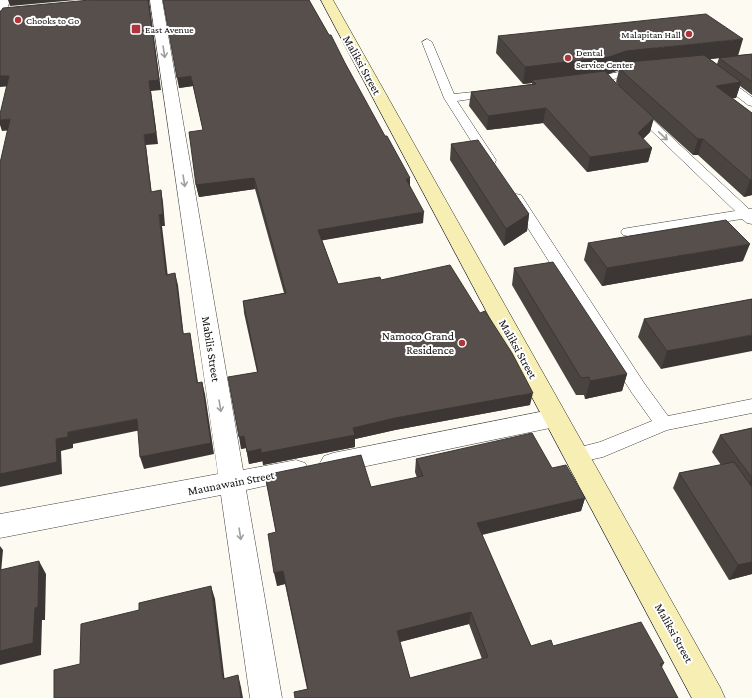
<svg xmlns="http://www.w3.org/2000/svg" width="752" height="698" font-family="'Crimson Pro',serif">
  <style>
    .lines { fill: none; stroke-linecap: round; stroke-linejoin: round }
    .lane-casing { stroke: #414141; stroke-width: 1 }
    .street-casing { stroke: #414141; stroke-width: 1 }
    .secondary-casing { stroke: #303030; stroke-width: 1 }
    .lane { fill: #fff; fill-rule: evenodd }
    .street { fill: #fff; fill-rule: evenodd }
    .secondary { fill: #f6eeb3; fill-rule: evenodd }
    .wall { fill: #4a4441; fill-rule: evenodd }
    .shaded-wall { fill: #3c3735 }
    .building { fill: #564f4c; stroke: #3c3735; fill-rule: evenodd }
    .oneway { stroke: #9f9f9f }
    .poi-dot { fill: #af353d; stroke: #fff; stroke-width: 1.5 }
    .labels { text-anchor: middle; dominant-baseline: central; stroke-width: 4; stroke-linejoin: round; paint-order: stroke }
    .far-poi-label { font-size: 10px; fill: #0e0e0e; stroke: #fff; text-anchor: start }
    .street-label { font-size: 12px; fill: #0e0e0e; stroke: #fff }
    .poi-label { font-size: 12px; fill: #0e0e0e; stroke: #fff; text-anchor: end }
  </style>
  <rect width="100%" height="100%" fill="#fdfbf1"/>
  <g class="lines">
    <defs>
      <path id="lane" d="M427 39 432 42 454 94 492 90 496 91 498 93 496 95 492 96 457 101 496 160 495 163H485L444 98 422 42Z
        M640 68 645 71 644 73 588 84 582 81 588 78Z
        M721 76 725 77 752 97V106L748 105 717 81 715 79Z
        M635 105 639 107 749 209H752V224L747 223 742 219 628 236 623 235 621 232 623 229 628 228 735 211 631 111 629 109 631 107Z
        M516 194 521 195 523 198 644 383 668 416 752 399V413L667 430 603 457 576 463 569 460 566 455 569 450 600 442 652 421 632 393 509 198 511 195Z"/>
      <path id="street" d="M0 0H10L4 19 0 20Z
        M150 0H162L243 470 296 460 305 463 309 470 305 477 246 490 282 698H250L221 495 0 538V514L218 474Z
        M555 409 563 412 567 418 563 424 555 427 333 473 324 470 320 463 324 456 333 453Z"/>
      <path id="secondary" d="M321 0H333L720 687 725 698H692Z"/>
    </defs>
    <use href="#lane" class="lane-casing"/>
    <use href="#street" class="street-casing"/>
    <use href="#secondary" class="secondary-casing"/>
    <use href="#lane" class="lane"/>
    <use href="#street" class="street"/>
    <use href="#secondary" class="secondary"/>
  </g>
  <path class="wall" d="M309 0 345 63 410 186 423 223 322 240 338 284 381 280 530 405 395 430 355 439V447L263 465V461L249 464 246 448 241 449 257 372 244 313 243 301 284 293 255 189 199 197 196 185 203 130 193 86 179 88Z
    M498 36 738 55 752 54V95L740 86 736 98H732L752 113V195L744 197 698 155H693L653 119 650 132 643 139 652 148 648 162 587 172 543 123 487 130 469 106 471 92 532 84V83L523 84 496 53ZM719 58 717 64 710 59ZM619 70 616 82 619 86 614 81 608 74Z
    M451 144 529 214 527 231 504 246 450 160Z
    M588 243 743 261 602 286 584 260Z
    M514 268 627 374 622 391 585 399 584 395H576L512 285Z
    M752 299 661 369 638 337 644 319Z
    M752 428V574L729 580 673 488 679 473 721 465 712 452 720 435Z
    M416 459 552 468 585 498 581 511 482 535 531 646H553L664 663 662 667 307 689 285 584 277 586 276 532 265 475 371 487 417 478 415 472ZM469 624 482 659 410 678 400 642Z"/>
  <path class="shaded-wall" d="M8 0H76L10 6Z
    M148 0H149L161 90 151 91 158 144 146 145 153 203 151 192 144 135 149 81Z
    M743 39 738 56 622 69 620 67 619 70 606 75 532 80V83L523 84 525 67 626 51Z
    M0 76H9L12 86 0 87Z
    M191 76 193 86 179 88 177 78Z
    M741 82 736 98 712 101 716 86Z
    M546 108 543 123 487 130 488 116Z
    M654 118 650 132 634 148 638 133Z
    M10 119 13 130 2 131 0 125V120Z
    M698 139H703L698 155H693Z
    M652 148 648 162 587 172 590 157Z
    M254 178 255 189 199 197 196 185Z
    M410 178V189L406 179Z
    M750 180H752V195L744 197Z
    M161 190 163 202 165 226H162L169 286 166 275 159 215Z
    M424 212 423 223 319 241 318 230Z
    M529 214 527 231 504 246 506 229Z
    M750 244 743 261 602 286 607 268Z
    M175 273 178 285 185 346 183 334Z
    M190 333 192 345 200 395 197 383Z
    M752 335V351L661 369 667 351Z
    M627 374 622 391 585 399 590 381Z
    M202 382 205 394 214 454 144 469 140 457Z
    M533 393 530 405 395 430 355 439V447L263 465 261 453 353 428 395 418Z
    M137 419 141 430 73 444V448L61 451 62 474 0 487V474L68 432Z
    M244 436 246 448 241 449 239 437Z
    M261 449 263 461 249 464 247 452Z
    M752 478V493L742 495Z
    M585 498 581 511 475 536 477 523Z
    M0 546 3 550 0 584Z
    M39 561 46 574 45 620H42L41 655 0 665V651L35 608Z
    M752 562V574L729 580 738 565Z
    M283 571 285 584 277 586 274 573Z
    M211 586 215 599 226 691 223 679Z
    M471 612 469 624 396 643 397 631Z
    M238 675 241 687 243 698H241Z"/>
  <path class="building" d="M90 0H148L159 80 149 81 156 133 144 135 151 192 161 190 163 214 159 215 166 275 175 273 183 334 190 333 197 383 202 382 211 443 140 457 137 419 68 432V437L56 439 57 462 0 474V163L10 119 0 120V114L9 76H0V11H1L3 8Z
    M163 0H309L329 35H331L345 63 385 136H387L410 178 406 179 424 212 318 230 338 284 380 277 381 280 450 265 480 313 485 311 512 353 533 393 395 418 353 428 355 435 261 453V449L247 452 244 436 239 437 228 377 258 372 243 301 286 293 254 178 196 185 189 132 203 130 191 76 177 78Z
    M706 14 743 39 626 51 609 57 525 67 498 36Z
    M752 54V82L719 58Z
    M704 55 741 82 716 86 752 113V180H750L703 139H698L625 74 620 67 628 62Z
    M605 71 614 81 654 118 638 133 652 148 590 157 546 108 488 116 471 92 536 84 532 80Z
    M478 140 529 214 506 229 451 144Z
    M726 220 750 244 607 268 588 243Z
    M553 262 627 374 590 381 589 377 581 378 514 268Z
    M752 299V335L667 351 644 319Z
    M752 428V478L720 435Z
    M532 433 552 468 566 465 585 498 477 523 531 646 551 640 553 646 641 622 664 663 660 664 678 698H295L294 692 308 689 283 571 274 573 268 534 276 532 265 475 361 455 371 487 423 476 416 459ZM471 612 488 657 410 678 397 631Z
    M734 462 752 487V562L738 565 679 473Z
    M39 561 38 607 35 608 33 643 0 651V570Z
    M211 586 223 679 238 675 241 698H54V670L80 664 81 624 139 610V603Z"/>
  <defs><path id="oneway-shaft" d="M-6 0H5M1.5-3L5.5 0L1.5 3" fill="none" stroke-width="1.6" stroke-linecap="round" stroke-linejoin="round"/></defs>
  <g class="oneway">
    <use href="#oneway-shaft" transform="translate(164 52) rotate(81)"/>
    <use href="#oneway-shaft" transform="translate(663 136) rotate(43)"/>
    <use href="#oneway-shaft" transform="translate(184 181) rotate(81)"/>
    <use href="#oneway-shaft" transform="translate(220 406) rotate(81)"/>
    <use href="#oneway-shaft" transform="translate(240 534) rotate(81)"/>
  </g>
  <g class="poi-dot">
    <circle cx="18" cy="20" r="4"/>
    <rect x="131" y="24" width="10" height="10" rx="2"/>
    <circle cx="689" cy="34" r="4"/>
    <circle cx="568" cy="58" r="4"/>
    <circle cx="462" cy="343" r="4"/>
  </g>
  <g class="labels">
    <g class="far-poi-label">
      <text x="26" y="20">Chooks to Go</text>
      <text x="145" y="29">East Avenue</text>
      <text x="681" y="34" text-anchor="end">Malapitan Hall</text>
      <text x="576" y="52">Dental<tspan x="576" dy="12">Service Center</tspan></text>
    </g>
    <g class="street-label">
      <text transform="translate(362 65) rotate(61)">Maliksi Street</text>
      <text transform="translate(211 349) rotate(81)">Mabilis Street</text>
      <text transform="translate(518 349) rotate(61)">Maliksi Street</text>
      <text transform="translate(231 483) rotate(-11)">Maunawain Street</text>
      <text transform="translate(674 633) rotate(61)">Maliksi Street</text>
    </g>
    <g class="poi-label">
      <text x="454" y="336">Namoco Grand<tspan x="454" dy="14">Residence</tspan></text>
    </g>
  </g>
</svg>
